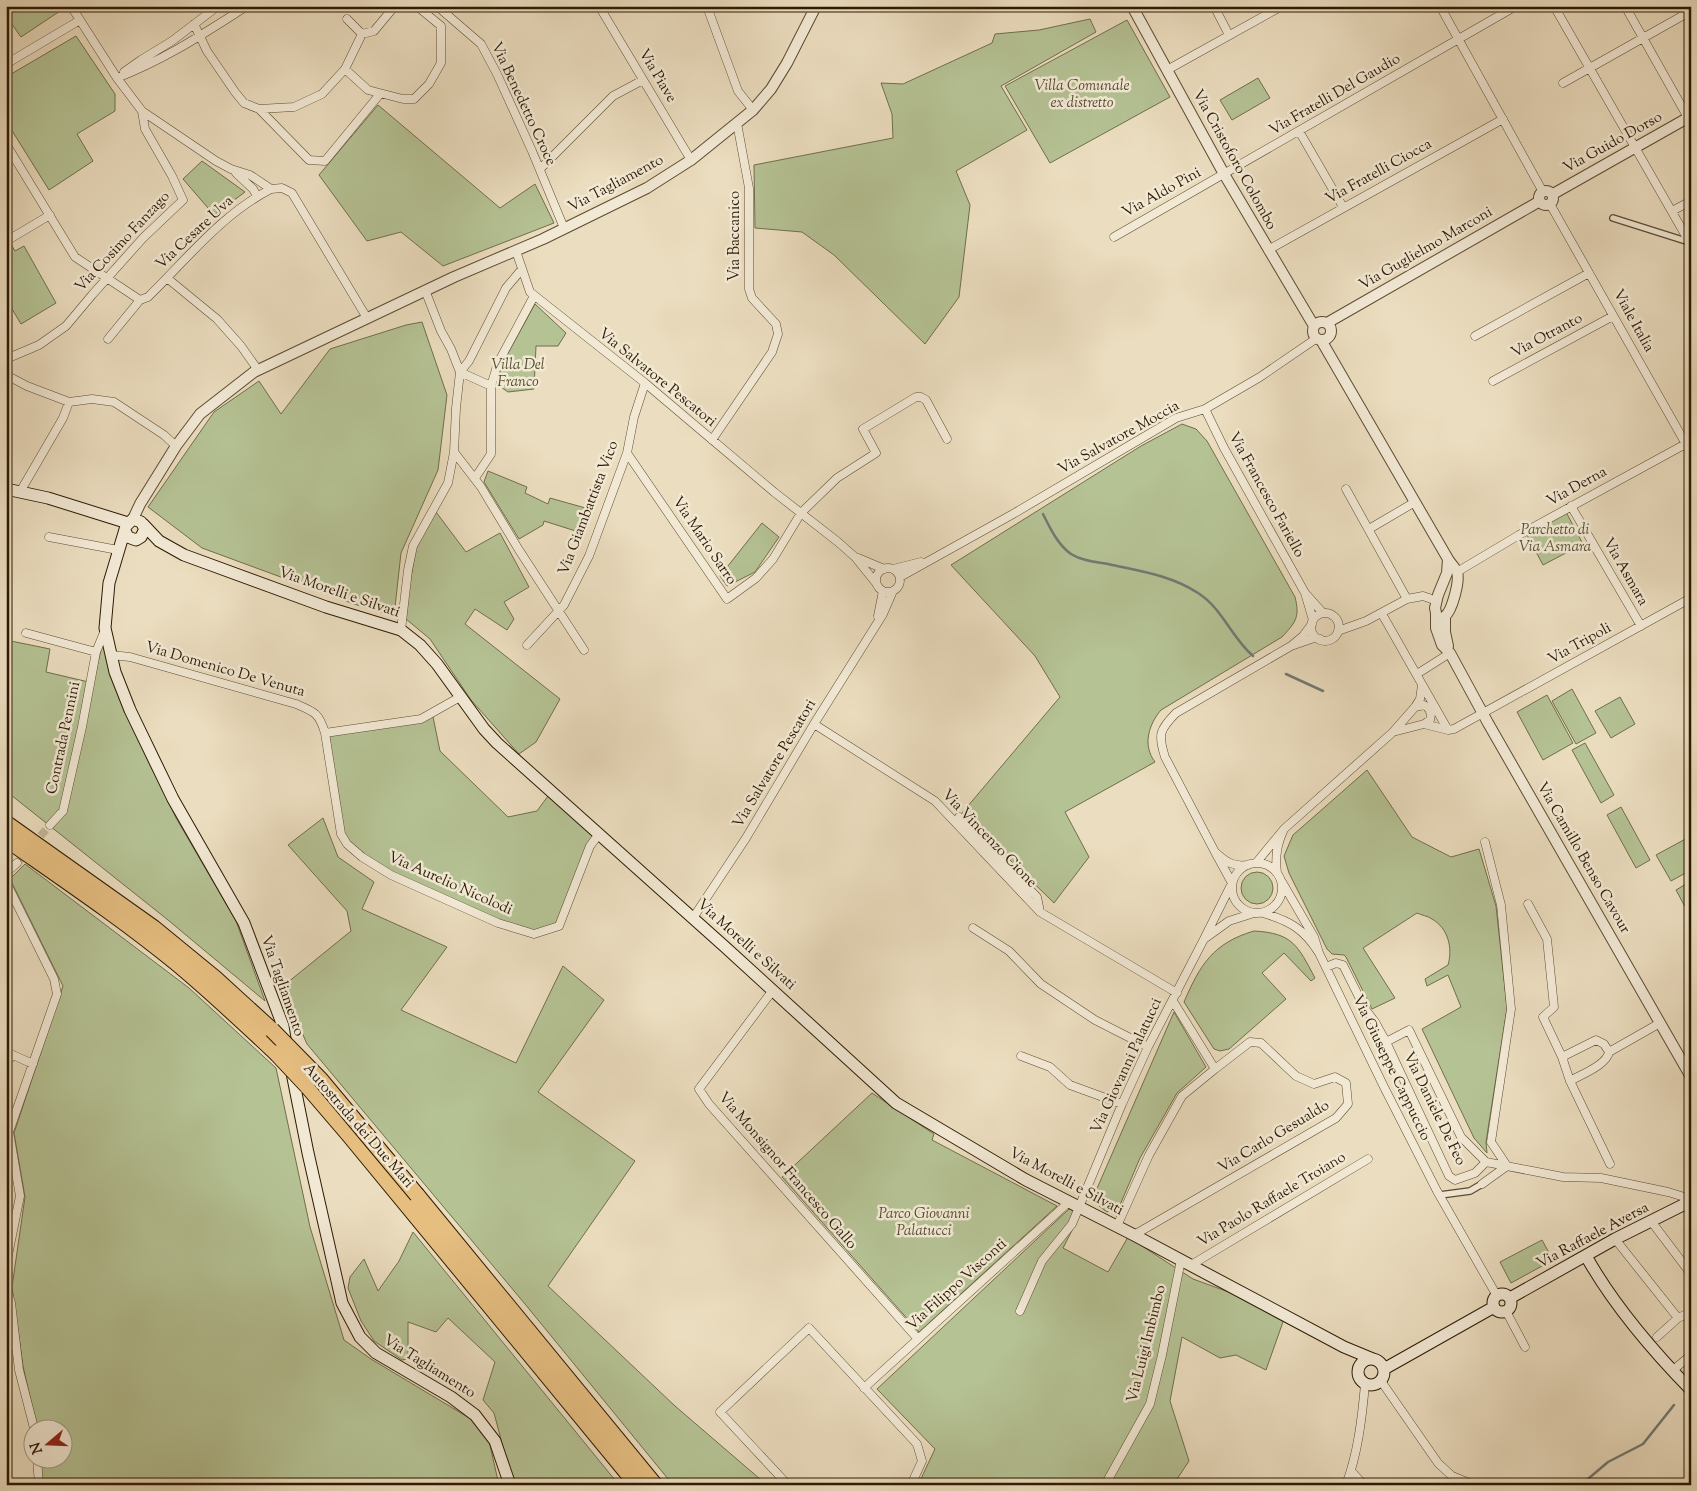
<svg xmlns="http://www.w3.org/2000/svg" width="1697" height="1491" font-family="'Sorts Mill Goudy',serif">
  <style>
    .green { fill: #b5c294; stroke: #706e4b }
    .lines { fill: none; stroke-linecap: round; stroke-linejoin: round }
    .stream { stroke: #717973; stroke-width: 2.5 }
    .minor-tunnel { stroke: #c5b699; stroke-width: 8; stroke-dasharray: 8 4; stroke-linecap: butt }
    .pedestrian-casing { stroke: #5c4b31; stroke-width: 8 }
    .minor-casing { stroke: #5c4b31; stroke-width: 9 }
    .tertiary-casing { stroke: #5c4b31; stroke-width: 12 }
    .secondary-casing { stroke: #2c1a02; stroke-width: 13 }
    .motorway-casing { stroke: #2c1a02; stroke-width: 17 }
    .pedestrian { stroke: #f2e9d5; stroke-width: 5.5 }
    .minor { stroke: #f2e9d5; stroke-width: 8 }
    .tertiary { stroke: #f2e9d5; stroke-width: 10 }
    .secondary { stroke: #f2e9d5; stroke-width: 11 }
    .motorway { stroke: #e6be80; stroke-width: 15 }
    .motorway-bridge-casing { stroke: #2c1a02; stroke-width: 17; stroke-linecap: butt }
    .motorway-bridge { stroke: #e6be80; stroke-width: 15 }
    .labels { text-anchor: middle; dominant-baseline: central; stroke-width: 5; stroke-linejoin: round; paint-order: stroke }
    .street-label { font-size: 15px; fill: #2c1a02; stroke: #f2e9d5 }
    .park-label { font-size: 15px; font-style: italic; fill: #554c2e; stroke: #f2e9d5 }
  </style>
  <rect width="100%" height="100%" fill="#ebddbf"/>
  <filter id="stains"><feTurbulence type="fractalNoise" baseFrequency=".004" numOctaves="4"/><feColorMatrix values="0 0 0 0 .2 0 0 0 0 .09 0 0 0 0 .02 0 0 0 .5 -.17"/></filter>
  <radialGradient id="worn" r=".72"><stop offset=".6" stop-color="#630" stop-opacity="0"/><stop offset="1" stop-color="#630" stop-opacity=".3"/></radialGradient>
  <path class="green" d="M6 6H57L60 11 21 37 6 16Z
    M1090 19 1096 32 1001 86 1027 130 956 171 970 205 959 297 925 344 834 255 802 232 755 228 754 165 893 138 892 114 881 83 903 84 992 43 995 34 1039 30Z
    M1127 20 1170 97 1050 163 1005 86Z
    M76 36 115 94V111L77 134 93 161 49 190 6 121V77Z
    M1258 78 1270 98 1232 120 1220 100Z
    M378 105 500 208 535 184 554 223 443 266 401 232 367 241 319 175Z
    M202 161 245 192 214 215 183 179Z
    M6 236 15 251 24 246 56 303 21 324 6 299Z
    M535 304 566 333 558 346H536L534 389 508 392 495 383 508 353Z
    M422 322 447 395 438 470 401 553 394 616 354 604 202 548 148 507 214 412 259 381 281 414 330 349 406 325Z
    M1182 424 1196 429 1207 441 1295 597C1300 617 1296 622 1282 637L1161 710C1149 724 1142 745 1155 762L1065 812 1089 857 1054 903 962 813 1060 697 1035 656 951 565 1141 446Z
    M488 471 527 487 525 493 548 504 550 498 589 509 582 533 544 521 543 525 519 539 484 482Z
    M436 512 466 552 500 533 529 587 504 602 514 619 507 630 475 609 465 624 560 699 536 742 519 754 471 700 430 639 406 619 409 590 416 546Z
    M1566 512 1583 544 1543 565 1527 535Z
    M762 523 779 537 755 572 727 586 720 576Z
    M104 638 111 675 176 818 236 921 265 1001 168 920 6 791V640L50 649 46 672 93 683Z
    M1572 689 1596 733 1576 744 1552 701Z
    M1547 695 1573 743 1543 760 1517 712Z
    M1620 697 1635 724 1611 738 1595 711Z
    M432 712 440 751 508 817 537 811 551 792 599 834 559 926 543 932 498 923 362 857 341 834 325 733 421 719Z
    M1585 743 1614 795 1601 803 1572 750Z
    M1367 770 1412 837 1451 857 1479 849 1496 906 1507 1008 1486 1142 1487 1153 1474 1138 1422 1029 1461 1007 1448 975 1427 986 1425 979 1448 965C1453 948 1448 928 1432 919 1428 916 1421 915 1417 913L1363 948 1395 998 1372 1009 1346 957 1344 955 1332 954 1327 949 1289 873 1284 856 1293 835Z
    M1621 807 1650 860 1636 868 1607 815Z
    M323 818 338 857 374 882 362 909 447 947 401 1010 516 1063 563 966 604 1000 538 1092 635 1161 548 1286 675 1406 767 1485H673L525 1304 307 1044 282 987 351 931 347 911 288 845Z
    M1691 836V870L1671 881 1656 855Z
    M25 864 189 988 276 1068 310 1227 344 1340 371 1359 471 1419 489 1441 499 1485H43L40 1459 62 1458V1428H37L23 1366 12 1287 25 1197 14 1133 63 986 10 879Z
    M1241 888a16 16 0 1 1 32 0a16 16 0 1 1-32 0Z
    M1691 881V916H1690L1676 890Z
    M1254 931C1293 933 1298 946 1315 978L1311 981 1284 953 1262 973 1286 999 1229 1049 1220 1051 1214 1049 1184 1002C1200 965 1213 943 1254 931Z
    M1174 1012 1206 1067 1177 1093 1140 1158 1120 1205 1107 1212 1099 1206 1095 1193Z
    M872 1093 934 1134 932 1140 1057 1206 919 1332 782 1177Z
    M1069 1209 1081 1213 1063 1248 1108 1272 1128 1237 1193 1279 1245 1298 1284 1319 1266 1370 1236 1355 1220 1358 1182 1337 1170 1401 1189 1461 1173 1485H918L935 1449 877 1389Z
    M413 1232 619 1485H513L494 1413 483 1400 495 1362 448 1318 436 1332 408 1322V1359L402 1360 374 1341 361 1321 348 1288 350 1277 364 1259 378 1291 399 1261Z
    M1542 1240 1553 1260 1511 1283 1500 1262Z"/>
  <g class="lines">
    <path class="stream" d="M1043 514C1050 528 1058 545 1071 554 1082 561 1096 562 1108 564 1139 571 1171 575 1198 593 1222 608 1232 638 1253 656
      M1286 674 1323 691
      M1582 1484 1608 1462 1643 1444 1674 1405"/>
    <path class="minor-tunnel" d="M17 863 50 825"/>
    <defs>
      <path id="pedestrian" d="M1613 218 1689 242
        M1440 1195 1470 1191 1482 1184
        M6 1349 16 1346"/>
      <path id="minor" d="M71 6 117 78 142 111 216 161 231 169 250 175 271 189 282 188 292 193 367 318
        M437 6 481 44 497 74 532 151 564 228
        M599 6 691 160
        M712 6 709 12 738 91 753 110
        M945 6V7
        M1214 6 1229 35
        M1440 6 1543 192
        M1554 6 1691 245
        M1625 6 1691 123
        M194 24 207 51 235 92 244 103 259 109 294 107 322 94 345 69 362 34 347 19
        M6 64 80 20
        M345 69 368 90 403 99H414L429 84 441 63V26L418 7H394L374 31 362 34
        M1167 70 1282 6
        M124 72 141 60 172 41 218 6
        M117 78C166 59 203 34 247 6
        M1563 83 1691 11
        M259 109 309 160 325 161 380 94
        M1299 131 1343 207
        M6 144 75 257 140 300 148 297C187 259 222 214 271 189
        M540 169 613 96 643 80
        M236 173 253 189 257 196
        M1550 204 1691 453
        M1672 211 1691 201
        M1114 237 1516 6
        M8 240 50 215
        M1268 250 1503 119
        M516 251 530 292 645 383 774 492 838 542 855 557 876 583
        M167 278 217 319 241 346 258 370
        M425 290 441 331 451 349 460 372
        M1475 336 1589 273
        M108 339 140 300
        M6 359 39 345 66 326 92 295 143 238 183 200 172 176 145 129 142 111
        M460 372 491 386
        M6 375 27 386 69 402 92 399 114 402 164 435 176 446
        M1493 381 1613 316
        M1205 409 1224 448 1305 593
        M712 440 772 352 778 334 776 324 752 298 749 289V188L737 123
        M454 452 481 487 519 550 584 650
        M627 453 727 599 756 578 773 559 801 513 837 478 876 453 863 429 916 397H921L926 400 947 439
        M475 478 491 454V386L498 363 534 296
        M1346 489 1407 599
        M20 492 63 418 69 402
        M1571 506 1641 626
        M1369 529 1415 502
        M49 537 118 550
        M858 558 884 569
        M876 580a12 12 0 1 1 24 0a12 12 0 1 1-24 0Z
        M893 569 921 562
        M1457 572 1519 535 1691 441
        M900 577 1013 514 1176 418 1205 409 1260 377 1317 338
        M1311 627a14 14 0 1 1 28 0a14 14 0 1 1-28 0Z
        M1382 614 1448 730
        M878 616 883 591
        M1313 620 1305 593 1323 613
        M1312 624 1303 636 1291 646 1314 638 1320 639
        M401 630 408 570 413 546 448 483 454 452 456 408 460 372 469 361 506 288 522 269
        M1338 631 1366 621 1407 599 1423 596 1437 601
        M26 633 96 652
        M527 645 564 605 589 556 627 453 634 417 645 383
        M111 655 130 657 296 704C315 712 319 713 325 733L421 719 460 697
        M1417 674 1450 653
        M1415 707 1424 705C1430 708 1432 713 1430 720L1424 724
        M814 724 935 801 1040 912 1177 993
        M1393 732 1424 724 1448 730 1454 729 1691 598
        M325 733 341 834 347 844 362 857 391 875 498 923 534 934 559 926 590 846 599 834
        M959 817 1037 897 1040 912
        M50 825 63 811 82 727 96 652 105 630
        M1284 829 1393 732 1415 707 1420 699 1422 685
        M1485 842 1501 905 1511 1009 1491 1142 1507 1166
        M1215 852 1165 757C1158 735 1159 730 1176 713L1291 646
        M1232 888a25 25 0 1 1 50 0a25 25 0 1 1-50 0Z
        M1256 863 1284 829C1277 844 1275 856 1277 873
        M1248 865C1233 867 1226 862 1215 852L1232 883 1204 939 1229 921 1254 913
        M6 873 17 863
        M6 882 54 979 57 994 9 1132 20 1196 6 1265
        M1528 904 1547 939 1554 1007 1543 1017 1562 1057
        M1263 913C1290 921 1304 929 1319 953L1314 937 1282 882
        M693 918 746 838 814 724 883 614 893 591
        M973 928 1009 951 1041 984 1095 1020 1148 1047
        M1319 953 1384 1087 1437 1191 1497 1296
        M1326 967 1336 963 1343 965 1365 1009 1375 1022 1386 1042
        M773 990 699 1089 709 1104 918 1339
        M1409 1030 1461 1137 1486 1162 1475 1173 1455 1180 1449 1176 1386 1042Z
        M6 1052 33 1064
        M1609 1052 1604 1044 1596 1040 1562 1057 1570 1081C1580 1075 1607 1065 1609 1052L1660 1023
        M1021 1056 1050 1067 1070 1085 1122 1104
        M6 1063 13 1055
        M1570 1081 1610 1164
        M1486 1162 1563 1177 1601 1178 1668 1192 1691 1199
        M1482 1184 1507 1166
        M1651 1221 1691 1274
        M1117 1226 1149 1155 1182 1096 1215 1069 1173 1001
        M1134 1235 1336 1118 1348 1104 1346 1083 1335 1077 1314 1084 1296 1076 1261 1043 1250 1042 1215 1069
        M1615 1239 1678 1318 1657 1337
        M1191 1265 1368 1159
        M6 1286 11 1303 19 1370 34 1428
        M1020 1311 1042 1261 1072 1224 1122 1104 1148 1047 1204 939
        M1506 1311 1525 1347
        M1678 1318 1691 1312
        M1672 1371 1691 1355
        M1381 1381 1438 1463 1452 1476 1474 1485
        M864 1388 1069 1202
        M37 1458 39 1485
        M1351 1471 1364 1485
        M788 1485 720 1412 809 1328 917 1444 922 1461 911 1485
        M1105 1485 1150 1404 1162 1355 1181 1260
        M1346 1485C1358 1453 1362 1418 1365 1384"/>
      <path id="tertiary" d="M1132 6 1224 174 1314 326
        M1539 198a7 7 0 1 1 14 0a7 7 0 1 1-14 0Z
        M1553 194 1691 116
        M1313 331a9 9 0 1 1 18 0a9 9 0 1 1-18 0Z
        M1327 323 1540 201
        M1321 340 1448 559C1450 563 1455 567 1457 572 1460 581 1452 611 1445 616V632L1448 646
        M133 519 140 504 176 446 200 414 254 372 454 277 543 239 647 188 691 160 753 110 771 89 787 63 816 6
        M1448 559 1447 573 1438 595 1435 608 1436 613V628L1442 645 1450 653 1488 723 1691 1077"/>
      <path id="secondary" d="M6 489 48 498 128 523
        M143 524 159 541 184 555 326 607 401 630 420 645 437 664 484 729 497 743 724 946 896 1103 1026 1180 1134 1235 1344 1347 1373 1359
        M125 531 128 537 136 540 141 537 145 529 141 522 133 519 126 526 109 583 105 628 115 672 130 710 173 799 244 923 283 1026 286 1045
        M291 1068 308 1153 340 1294 342 1303 360 1337 376 1353 451 1397 475 1415 495 1441 510 1485
        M1586 1256C1614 1306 1651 1349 1691 1390
        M1493 1303a9 9 0 1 1 18 0a9 9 0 1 1-18 0Z
        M1510 1298 1615 1239 1691 1201
        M1358 1372a13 13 0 1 1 26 0a13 13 0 1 1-26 0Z
        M1384 1369 1494 1307"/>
      <path id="motorway" d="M6 823 154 928 215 978 272 1030
        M6 839C63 879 121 918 175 962 210 991 243 1022 276 1053
        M307 1086 349 1135 637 1485
        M417 1195 655 1485"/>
    </defs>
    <use href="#pedestrian" class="pedestrian-casing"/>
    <use href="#minor" class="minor-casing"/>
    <use href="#tertiary" class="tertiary-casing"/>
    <use href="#secondary" class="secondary-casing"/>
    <use href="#motorway" class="motorway-casing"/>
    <use href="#pedestrian" class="pedestrian"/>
    <use href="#minor" class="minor"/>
    <use href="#tertiary" class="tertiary"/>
    <use href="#secondary" class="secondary"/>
    <use href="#motorway" class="motorway"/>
    <defs>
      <path id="motorway-bridge" d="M272 1030 321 1080 417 1195
        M276 1053 307 1086"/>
    </defs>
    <use href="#motorway-bridge" class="motorway-bridge-casing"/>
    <use href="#motorway-bridge" class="motorway-bridge"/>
  </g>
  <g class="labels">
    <g class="street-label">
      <text transform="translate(657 76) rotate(59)">Via Piave</text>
      <text transform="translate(1335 95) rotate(-30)">Via Fratelli Del Gaudio</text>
      <text transform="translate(523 104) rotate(65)">Via Benedetto Croce</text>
      <text transform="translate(1613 143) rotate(-29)">Via Guido Dorso</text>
      <text transform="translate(1234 160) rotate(61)">Via Cristoforo Colombo</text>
      <text transform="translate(1379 172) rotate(-29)">Via Fratelli Ciocca</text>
      <text transform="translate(616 184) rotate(-28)">Via Tagliamento</text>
      <text transform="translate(1162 193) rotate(-29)">Via Aldo Pini</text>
      <text transform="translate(195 233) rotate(-43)">Via Cesare Uva</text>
      <text transform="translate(735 236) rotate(-90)">Via Baccanico</text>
      <text transform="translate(123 242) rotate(-47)">Via Cosimo Fanzago</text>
      <text transform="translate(1426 249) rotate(-30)">Via Guglielmo Marconi</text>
      <text transform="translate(1633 321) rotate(61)">Viale Italia</text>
      <text transform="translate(1547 336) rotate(-28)">Via Otranto</text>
      <text transform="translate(657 378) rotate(39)">Via Salvatore Pescatori</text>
      <text transform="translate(1119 438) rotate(-29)">Via Salvatore Moccia</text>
      <text transform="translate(1577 487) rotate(-29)">Via Derna</text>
      <text transform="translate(1266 495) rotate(61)">Via Francesco Fariello</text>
      <text transform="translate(589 508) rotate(-69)">Via Giambattista Vico</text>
      <text transform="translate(704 541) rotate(56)">Via Mario Sarro</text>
      <text transform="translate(1625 572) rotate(60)">Via Asmara</text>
      <text transform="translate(339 593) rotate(19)">Via Morelli e Silvati</text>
      <text transform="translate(1580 644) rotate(-29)">Via Tripoli</text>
      <text transform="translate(225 670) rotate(16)">Via Domenico De Venuta</text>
      <text transform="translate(64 738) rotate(-78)">Contrada Pennini</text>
      <text transform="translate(775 764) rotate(-59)">Via Salvatore Pescatori</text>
      <text transform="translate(989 839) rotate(46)">Via Vincenzo Cione</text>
      <text transform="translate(1583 858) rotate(60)">Via Camillo Benso Cavour</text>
      <text transform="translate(450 884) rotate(24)">Via Aurelio Nicolodi</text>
      <text transform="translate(746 945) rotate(42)">Via Morelli e Silvati</text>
      <text transform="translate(282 986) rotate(71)">Via Tagliamento</text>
      <text transform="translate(1127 1066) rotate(-65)">Via Giovanni Palatucci</text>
      <text transform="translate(1391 1068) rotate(64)">Via Giuseppe Cappuccio</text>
      <text transform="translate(1434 1109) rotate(64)">Via Daniele De Feo</text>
      <text transform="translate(358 1126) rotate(49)">Autostrada dei Due Mari</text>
      <text transform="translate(1274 1137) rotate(-31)">Via Carlo Gesualdo</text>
      <text transform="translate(787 1171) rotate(49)">Via Monsignor Francesco Gallo</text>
      <text transform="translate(1066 1182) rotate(28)">Via Morelli e Silvati</text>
      <text transform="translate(1272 1200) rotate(-31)">Via Paolo Raffaele Troiano</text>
      <text transform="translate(1593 1236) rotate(-28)">Via Raffaele Aversa</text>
      <text transform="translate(957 1285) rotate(-42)">Via Filippo Visconti</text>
      <text transform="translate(1147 1344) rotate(-76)">Via Luigi Imbimbo</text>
      <text transform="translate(429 1367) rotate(32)">Via Tagliamento</text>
    </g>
    <g class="park-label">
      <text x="1082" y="86">Villa Comunale<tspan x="1082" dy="17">ex distretto</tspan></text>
      <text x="518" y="365">Villa Del<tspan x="518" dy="17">Franco</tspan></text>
      <text x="1555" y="530">Parchetto di<tspan x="1555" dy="17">Via Asmara</tspan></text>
      <text x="924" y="1214">Parco Giovanni<tspan x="924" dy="17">Palatucci</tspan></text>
    </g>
  </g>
  <rect width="1697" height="1491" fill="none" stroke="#ebddbf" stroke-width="25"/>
  <rect x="8" y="8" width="1682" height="1476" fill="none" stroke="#2c1a02" stroke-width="2.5"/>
  <rect x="12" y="12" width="1672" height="1466" fill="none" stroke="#2c1a02"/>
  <g transform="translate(48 1444) rotate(251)"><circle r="24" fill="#f2e9d5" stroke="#a39681"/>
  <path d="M0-4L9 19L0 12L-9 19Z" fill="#8f2418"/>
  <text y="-8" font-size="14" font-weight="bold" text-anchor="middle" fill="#2c1a02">N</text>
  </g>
  <rect width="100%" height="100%" filter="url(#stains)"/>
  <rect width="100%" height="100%" fill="url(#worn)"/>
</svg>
